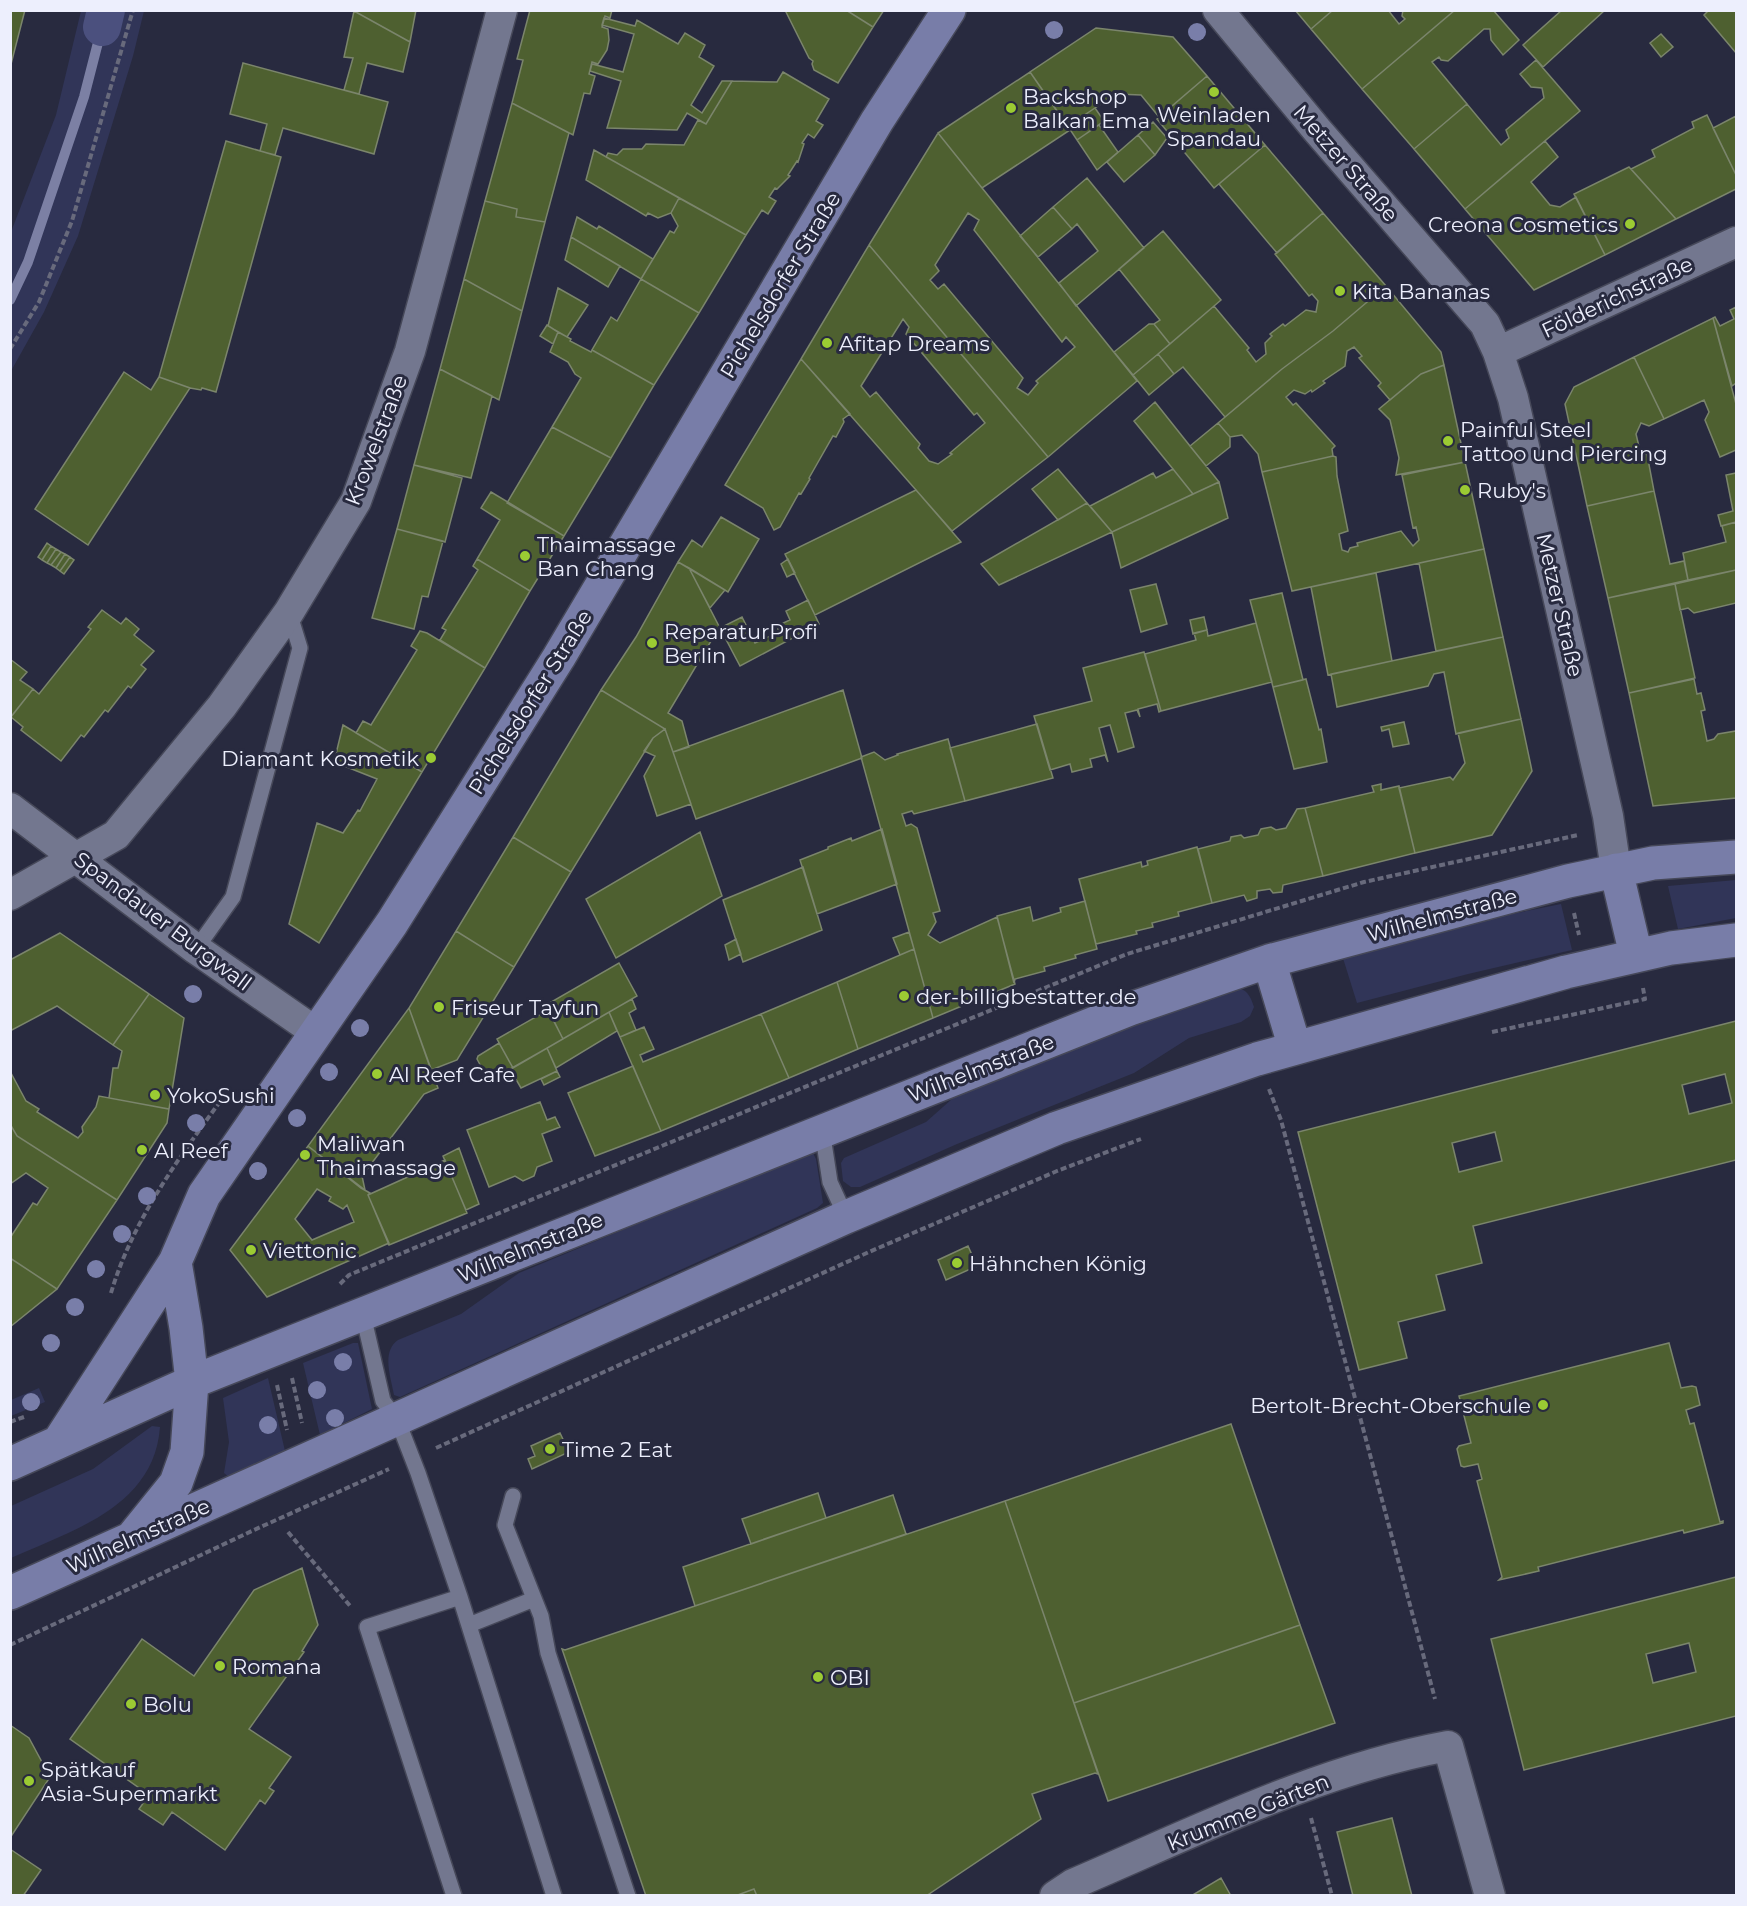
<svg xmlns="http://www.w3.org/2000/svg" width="1747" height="1906" font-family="Montserrat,sans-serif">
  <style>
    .green { fill: #313558 }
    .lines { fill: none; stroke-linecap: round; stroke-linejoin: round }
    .stream { stroke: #7c80a4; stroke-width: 10 }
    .canal { stroke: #4b507e; stroke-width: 38 }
    .building { fill: #4e6030; stroke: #7b856c; stroke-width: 1.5; fill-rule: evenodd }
    .lane-casing { stroke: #464859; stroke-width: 18 }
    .street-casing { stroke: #464859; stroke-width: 33 }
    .secondary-casing { stroke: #464859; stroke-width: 36 }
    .path { stroke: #686a7c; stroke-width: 4; stroke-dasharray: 6 3; stroke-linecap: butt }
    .lane { stroke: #73778f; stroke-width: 15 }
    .street { stroke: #73778f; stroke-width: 30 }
    .secondary { stroke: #787da8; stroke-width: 33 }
    .tree { fill: #797ea9 }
    .poi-dot { fill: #9bcb33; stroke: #282a3f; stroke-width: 2 }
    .labels { text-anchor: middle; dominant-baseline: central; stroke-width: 6; stroke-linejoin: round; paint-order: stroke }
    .poi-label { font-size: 21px; fill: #edeffd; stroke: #282a3f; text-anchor: start }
    .street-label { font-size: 21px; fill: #edeffd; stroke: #282a3f }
  </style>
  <rect width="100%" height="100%" fill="#282a3f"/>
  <path class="green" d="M81 11H91V15L98 11H144L133 56 78 236 44 312 11 371V232L56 115Z
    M1736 880V918L1678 929 1668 886Z
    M1561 904 1572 950 1468 974 1357 1003 1342 955 1453 926Z
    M1234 987C1247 989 1250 995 1254 1007L1250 1016 1241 1022 1189 1038 1134 1073 957 1144 860 1187H851L843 1181 841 1163 844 1158 926 1122 952 1099 979 1084Z
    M808 1153H813L816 1159 823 1203 817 1208 400 1397 394 1395C391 1378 381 1352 398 1340L461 1314 519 1273Z
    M353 1343H358L372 1409 320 1435 303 1363Z
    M268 1378 285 1451 229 1477 224 1473 229 1442 223 1398Z
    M39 1388 45 1402 11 1416V1400Z
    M152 1426 160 1427C154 1507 73 1530 11 1558V1506L93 1469Z"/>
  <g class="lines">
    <path class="stream" d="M10 300 28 262 84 97 102 27"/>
    <path class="canal" d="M102 27 106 10"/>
  </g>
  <path class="building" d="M10 10H25L10 68Z
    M355 10H416L410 42 354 11Z
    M530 10H612L610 18 605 16 602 27 608 29 609 40 607 50 598 64 592 62 589 74 595 76 590 94 584 93 573 135 512 103 523 60 517 59Z
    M785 10H846L873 27 838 83 814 70 812 64 813 61 809 58Z
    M846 10H884L873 27Z
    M1295 10H1333L1311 29Z
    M1333 10H1388L1399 24 1405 19 1402 16 1403 10H1455L1362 89 1311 29Z
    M1455 10H1493L1519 40 1503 55 1491 40 1490 29H1484L1448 61 1441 60 1439 57 1432 62 1467 104 1414 149 1362 89Z
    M1562 10H1605L1543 67 1523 45Z
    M1709 10H1736V53L1704 15Z
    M354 11 410 42 403 72 367 63 359 94 344 90 353 58 344 57Z
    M604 18 635 26 637 20 678 44 685 33 705 45 699 57 714 66 691 105 702 113 722 81H732L706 124 687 113 677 130 607 128 621 81 590 71 592 64 623 72 634 34 602 25Z
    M1096 28 1173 37 1207 76 1159 117 1141 95 1116 94 1112 96 1114 100 1109 103 1107 100 1074 122 1069 128 1030 72Z
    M1661 34 1673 47 1661 57 1650 43Z
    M1536 60 1580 111 1465 209 1414 149 1467 104 1501 145 1509 138 1506 130 1544 98 1542 88 1531 87 1520 74Z
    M243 63 388 102 374 154 283 128 275 155 260 151 267 124 230 114Z
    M783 72 829 99 816 121 823 125 821 128 814 138 808 134 802 143 804 144 798 162 797 161 788 175 790 176 777 189 775 188 769 197 776 201 768 214 762 210 746 235 606 157 608 153 617 155 623 149H642L646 144 684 145 698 120 706 124 732 81 777 82Z
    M1030 72 1070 130 982 188 938 133Z
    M1207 76 1265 145 1214 188 1157 119Z
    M512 103 569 133 545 222 516 217 517 209 485 201Z
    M1095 108 1104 121 1077 140 1069 128 1074 122Z
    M1707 115 1736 175V189L1676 219 1631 169 1655 157 1652 150 1694 128 1692 122Z
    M1736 116V175L1713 128Z
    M1153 122 1167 138 1155 155 1138 135Z
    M1099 125 1118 152 1097 170 1077 140Z
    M938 133 1137 381 1048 457 869 245ZM968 213 979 220 974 230 1062 342 1066 337 1075 347 1036 381 1038 383 1028 395 1017 388 1023 378 944 284 938 289 930 280 939 271 935 265Z
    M1138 135 1155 155 1124 182 1107 162Z
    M226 141 281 157 216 392 202 388 201 390 190 388 159 377Z
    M1545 141 1558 157 1531 182 1550 205 1560 207 1576 197 1605 255 1534 290 1465 209Z
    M1265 145 1323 213 1277 253 1219 184Z
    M594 150 679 198 671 213 658 218 648 213 646 216 586 180Z
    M1629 167 1676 219 1605 255 1574 194Z
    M1087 178 1144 248 1076 306 1059 283 1098 251 1077 224 1072 229 1053 207Z
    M679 198 746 235 699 313 641 279 670 231 674 233 678 226 671 213Z
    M485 201 517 209 516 217 545 222 522 311 464 279Z
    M1053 207 1072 229 1038 257 1020 236Z
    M1323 213 1386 286 1333 331 1282 369 1225 417 1183 367 1174 374 1158 354 1214 306 1249 348 1247 350 1256 362 1266 354 1265 343 1272 336 1270 334 1283 324 1285 326 1306 310 1316 312 1318 301 1312 294 1309 296 1275 254Z
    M577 217 597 229 599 226 653 259 641 279 571 237Z
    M1163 231 1221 300 1170 344 1154 324 1160 320 1119 269Z
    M571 237 620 266 608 287 565 260Z
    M869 245 1048 457 952 531 801 359ZM903 319 909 327 906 334 974 415 977 413 985 423 950 453 952 454 938 464 929 461 918 448 920 444 876 392 870 397 861 386Z
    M464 279 522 311 499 400 440 369Z
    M641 279 699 313 654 385 592 350 611 317 617 321Z
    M1386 286 1441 352 1444 365 1421 374 1390 400 1378 386 1381 383 1359 358 1362 356 1354 347 1347 351 1345 366 1323 381 1325 383 1312 392 1311 390 1305 394 1294 390 1286 397 1293 405 1296 403 1335 446 1332 449 1333 456 1262 472 1258 454 1242 435 1230 437 1218 423 1282 369 1333 331Z
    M558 288 588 305 567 337 548 326Z
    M1736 307V383L1732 386 1713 318 1715 317 1720 326 1734 319 1730 310Z
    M1713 318 1736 404V450L1720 457 1705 420 1709 412 1704 400 1664 419 1634 357Z
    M1149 324H1154L1170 344 1133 375 1114 352Z
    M547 325 558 332 553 344 540 336Z
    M558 332 571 339 570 341 591 352 592 350 654 385 611 458 552 427 581 378 575 374 568 362 550 352Z
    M1158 354 1174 374 1149 395 1133 375Z
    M1634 357 1664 419 1649 426 1641 423 1636 434 1641 455 1647 454 1654 491 1587 506 1565 404 1574 387Z
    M801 359 850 414 843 419 844 422 836 437 833 436 809 478 810 479 801 494 799 493 780 527 774 530 763 508 725 485Z
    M1444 365 1465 462 1396 475 1399 458 1390 420 1379 409 1421 374Z
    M440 369 492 396 471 478 414 465Z
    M124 372 151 390 159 377 190 388 88 545 35 509Z
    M1155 402 1190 446 1219 482 1193 494 1173 469 1134 421Z
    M1218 423 1230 437V447L1206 466 1190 446Z
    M552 427 611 458 564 536 507 503Z
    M1333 456 1336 457 1337 476 1348 531 1339 534 1342 550 1348 552 1350 548 1358 546 1357 543 1401 531 1413 546 1419 540 1416 527 1413 528 1402 475 1465 462 1484 549 1292 591 1262 472Z
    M414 465 462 478 445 542 397 529Z
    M1058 469 1087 503 1058 520 1032 489Z
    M1173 469 1193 494 1112 532 1090 506 1153 473 1156 478Z
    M1736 473V522L1721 526 1718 515 1733 511 1726 475Z
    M1219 482 1228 518 1121 568 1112 532Z
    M916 490 961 542 815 615 785 554Z
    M1654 491 1670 564 1684 561 1688 580 1608 598 1587 506Z
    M491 492 564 536 530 591 477 559 500 520 481 508Z
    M1087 503 1112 532 999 585 981 564Z
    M721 517 759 539 728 592 678 562 692 540 702 547Z
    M1736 522V570L1688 580 1683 553 1726 542 1722 526Z
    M397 529 443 541 428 597 422 596 414 629 372 618Z
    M47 543 51 546 42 560 38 557Z
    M51 546 56 549 47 563 42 560Z
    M56 549 61 552 51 565 47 563Z
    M1484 549 1503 637 1436 651 1419 563Z
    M61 552 65 554 56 568 51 565Z
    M65 554 70 557 60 571 56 568Z
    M70 557 74 560 64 574 60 571Z
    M477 559 530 591 485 668 440 640 446 630 442 628 478 570 473 566Z
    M788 559 795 573 787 577 781 564Z
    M678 562 689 568 723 634 711 641 668 713 682 721 689 747 673 752 665 729 601 690 636 637Z
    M689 568 725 590 710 608Z
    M1736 570V603L1694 613 1688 608 1680 610 1675 584Z
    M1376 573 1392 661 1328 675 1311 587Z
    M1156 584 1167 624 1141 632 1130 590Z
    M1675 584 1695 678 1629 693 1608 598Z
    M1282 593 1303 680 1273 687 1250 600Z
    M808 600 819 624 740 666 720 628 742 617 755 643 779 632 777 626 790 620 786 611Z
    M102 610 121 624 126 618 139 629 134 635 154 651 141 665 146 669 131 688 128 686 108 712 105 710 84 737 81 735 61 761 21 730 23 727 11 717 33 689 39 694 91 629 88 627Z
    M1204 617 1207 630 1193 634 1190 620Z
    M1256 623 1272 682 1161 711 1145 654 1196 640 1194 633 1207 630 1208 636Z
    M420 631 427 633 485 668 422 772 356 733 363 721 371 725 417 650 411 646Z
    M1503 637 1521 719 1456 734 1444 672 1434 674 1428 686 1337 707 1331 674Z
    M1144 652 1161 711 1159 712 1157 704 1138 709 1140 717 1137 710 1125 713 1134 747 1118 752 1110 725 1099 728 1108 762 1105 755 1090 759 1092 767 1072 772 1070 764 1050 770 1034 716 1092 701 1083 668Z
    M10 659 27 672 20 680 33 689 10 718Z
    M1306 679 1319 730 1321 729 1327 762 1294 769 1273 687Z
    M1694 679 1697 694 1701 693 1705 710 1701 711 1707 741 1714 739 1718 734 1736 731V798L1653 806 1629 693Z
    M601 690 665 729 653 738 571 872 513 837Z
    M843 690 862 758 696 819 673 752Z
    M1521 719 1532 771 1492 835 1415 853 1399 788 1450 777 1453 780 1465 763 1458 733Z
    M1404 722 1409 744 1393 747 1389 729 1382 731 1381 727Z
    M1037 724 1053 778 965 801 950 748Z
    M343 725 422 772 319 943 289 924 317 823 343 833 358 810 360 811 377 779 334 762Z
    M665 729 691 804 657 816 644 776 655 756 644 751 653 738Z
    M948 739 965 801 914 814 912 811 902 814 906 826 911 824 917 828 940 911 933 913 936 922 928 935 940 943 997 917 1015 984 933 1018 861 757 874 752 885 760 898 755 897 754Z
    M1381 784V790L1399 786 1415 853 1323 876 1305 808 1374 792 1372 786Z
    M1305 808 1323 876 1283 885 1282 892 1273 893 1270 889 1257 891V898L1247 901 1244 895 1212 903 1198 849 1230 841 1231 837 1241 835 1244 838 1258 835 1261 829 1271 827 1276 830 1286 828 1297 809Z
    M882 829 897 884 817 914 800 860 828 849V847L851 838 852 841Z
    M700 832 722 896 616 958 586 899Z
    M513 837 571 872 514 967 456 931Z
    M1197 847 1212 903 1178 912 1179 916 1152 923 1153 927 1136 931 1137 934 1096 944 1079 879 1141 862 1142 867 1148 865 1147 861Z
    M803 867 822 930 743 962 723 900Z
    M1085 901 1097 949 1075 955 1076 958 1044 967 1045 971 1015 979 1014 983 997 916 1030 907 1033 921 1061 912 1060 908Z
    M456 931 514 967 457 1060 431 1070 409 1008Z
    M909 932 914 949 900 955 893 938Z
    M60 933 149 994 113 1045 57 1006 10 1031V960Z
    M736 939 741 954 729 960 725 945Z
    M914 949 933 1018 858 1049 837 982Z
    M619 963 637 996 563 1039 546 1005Z
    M837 982 858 1049 789 1078 761 1014Z
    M149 994 184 1018 169 1109 109 1098 113 1068H118L122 1051 113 1045Z
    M632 999 636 1009 629 1013 636 1030 620 1037 609 1012Z
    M409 1008 438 1088 424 1094 362 1176 365 1190 308 1146Z
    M548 1010 563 1039 513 1068 497 1039Z
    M609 1012 617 1031 556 1068 547 1048Z
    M761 1014 789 1078 661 1131 620 1037 644 1027 654 1049 640 1055 643 1062Z
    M1736 1021V1160L1473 1226 1482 1263 1436 1275 1445 1310 1398 1322 1407 1358 1359 1370 1298 1132ZM1725 1074 1732 1103 1689 1114 1682 1085ZM1495 1132 1502 1161 1459 1172 1452 1143Z
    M499 1043 513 1068 489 1081 477 1059 478 1056Z
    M547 1048 557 1071 521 1088 510 1069Z
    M633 1066 661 1131 595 1156 568 1093Z
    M557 1071 560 1077 544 1085 541 1079Z
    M11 1073 26 1101 39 1109 37 1112 78 1138 83 1132 82 1127 96 1107 99 1096 169 1109 167 1123 117 1200 17 1136 10 1124Z
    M540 1102 547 1120 555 1117 560 1127 542 1134 552 1161 537 1167 534 1176 523 1181 515 1176 489 1187 467 1130Z
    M10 1124 17 1136 117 1200 57 1289 10 1258V1238L33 1203 37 1205 48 1188 26 1173 10 1184Z
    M308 1146 361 1188 370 1193 368 1195 389 1243 267 1297 230 1250ZM317 1189 331 1197 329 1201 343 1209 347 1205 354 1222 312 1240 295 1219Z
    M459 1148 479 1204 466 1210 443 1156Z
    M445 1160 467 1213 389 1245 368 1195Z
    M968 1246 977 1266 946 1280 938 1260Z
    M10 1258 57 1289 10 1327Z
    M1669 1343 1681 1388 1692 1386 1696 1387 1700 1405 1686 1410 1690 1424 1694 1423 1720 1522 1723 1521V1523L1684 1533 1683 1530 1538 1567 1539 1571 1499 1580 1502 1577 1477 1481 1482 1479 1478 1464 1464 1467 1461 1466 1457 1449 1459 1446 1471 1443 1459 1396Z
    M1231 1424 1300 1625 1074 1703 1005 1501Z
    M560 1433 569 1452 532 1469 528 1459 535 1456 531 1446Z
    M818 1493 826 1518 751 1544 742 1519Z
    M893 1495 906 1534 695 1606 683 1567Z
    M1005 1501 1098 1774 1095 1773 1032 1794 1041 1819 926 1896H757L754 1889 735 1896H646L562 1649 565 1650Z
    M302 1568 318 1625 302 1651 304 1652 249 1729 291 1757 269 1788 274 1791 265 1804 260 1800 225 1850 172 1812 163 1825 139 1809 149 1795 70 1739 142 1639 194 1676 254 1590Z
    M1736 1577V1716L1524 1770 1491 1639ZM1689 1643 1696 1672 1653 1683 1646 1654Z
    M1300 1625 1335 1723 1108 1801 1074 1703Z
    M10 1725 29 1738 50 1777 10 1838Z
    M1392 1818 1412 1896H1353L1337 1832Z
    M10 1849 41 1870 23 1896H10Z
    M1221 1878 1231 1896H1191Z
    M754 1889 757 1896H735Z"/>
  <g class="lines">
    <defs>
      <path id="lane" d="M196 949 233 897 300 648 289 612
        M822 1130 830 1182 846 1217
        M363 1315 383 1401 397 1419 418 1473 460 1597 554 1896
        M513 1496 505 1525 541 1616 548 1653 628 1896
        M469 1625 534 1599
        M454 1896 367 1627 460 1597"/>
      <path id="street" d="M1218 10 1317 130 1485 324 1498 352 1513 398 1608 816 1616 870
        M1498 352 1736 242
        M10 808 196 949 317 1033
        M10 895 116 835 222 706 289 612 356 501 410 351 502 10
        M1055 1896 1073 1884C1195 1832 1317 1770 1448 1746L1490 1896"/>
      <path id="secondary" d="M1616 870 1636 955
        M1269 961 1295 1048
        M60 1440 175 1262 204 1195 392 923 559 657 877 121 949 10
        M10 1464 192 1382 1130 1009 1269 961 1568 881 1653 863 1736 857
        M134 1535 176 1483 187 1452 192 1382 186 1328 175 1262
        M10 1593 846 1217 1057 1128 1257 1059 1566 972 1671 948 1736 940"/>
    </defs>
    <use href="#lane" class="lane-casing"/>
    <use href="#street" class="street-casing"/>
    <use href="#secondary" class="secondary-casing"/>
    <path class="path" d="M10 349 39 302 72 221 133 10
      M1574 913 1579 935
      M1492 1032 1645 999 1643 988
      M1269 1089 1281 1120 1435 1699
      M340 1284 349 1275 1127 954 1364 882 1578 835
      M111 1293C132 1222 176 1162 219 1103L228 1098
      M292 1378 302 1423
      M277 1385 287 1430
      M10 1422 24 1417
      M436 1448 869 1252 1057 1171 1141 1139
      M288 1532 351 1607
      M10 1645 254 1530 389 1469
      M1311 1818 1332 1896"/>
    <use href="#lane" class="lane"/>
    <use href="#street" class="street"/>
    <use href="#secondary" class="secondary"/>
  </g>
  <g class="tree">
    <circle cx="1054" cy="30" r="9"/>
    <circle cx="1197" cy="32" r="9"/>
    <circle cx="193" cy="994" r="9"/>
    <circle cx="360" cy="1028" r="9"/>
    <circle cx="329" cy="1072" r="9"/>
    <circle cx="297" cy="1118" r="9"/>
    <circle cx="196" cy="1123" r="9"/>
    <circle cx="258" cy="1171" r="9"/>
    <circle cx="147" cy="1196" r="9"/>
    <circle cx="122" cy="1234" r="9"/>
    <circle cx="96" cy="1269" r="9"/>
    <circle cx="75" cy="1307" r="9"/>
    <circle cx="51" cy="1343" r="9"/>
    <circle cx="343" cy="1362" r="9"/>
    <circle cx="317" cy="1390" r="9"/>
    <circle cx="31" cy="1402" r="9"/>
    <circle cx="335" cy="1418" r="9"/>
    <circle cx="268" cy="1425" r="9"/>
  </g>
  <g class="poi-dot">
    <circle cx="1214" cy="92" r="6"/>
    <circle cx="1011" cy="108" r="6"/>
    <circle cx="1630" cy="224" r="6"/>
    <circle cx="1340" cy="291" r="6"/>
    <circle cx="827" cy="343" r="6"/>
    <circle cx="1448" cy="441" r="6"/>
    <circle cx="1465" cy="490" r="6"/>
    <circle cx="525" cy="556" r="6"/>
    <circle cx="652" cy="643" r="6"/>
    <circle cx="431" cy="758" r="6"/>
    <circle cx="904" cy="996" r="6"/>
    <circle cx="439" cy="1007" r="6"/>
    <circle cx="377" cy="1074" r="6"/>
    <circle cx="155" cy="1095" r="6"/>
    <circle cx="142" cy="1150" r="6"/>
    <circle cx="305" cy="1155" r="6"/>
    <circle cx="251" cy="1250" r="6"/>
    <circle cx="957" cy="1263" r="6"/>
    <circle cx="1543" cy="1405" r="6"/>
    <circle cx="550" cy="1449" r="6"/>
    <circle cx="220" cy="1666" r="6"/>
    <circle cx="818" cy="1677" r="6"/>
    <circle cx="131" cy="1704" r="6"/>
    <circle cx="29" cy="1781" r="6"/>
  </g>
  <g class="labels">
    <g class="poi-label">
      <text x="1023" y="96">Backshop<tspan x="1023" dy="24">Balkan Ema</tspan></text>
      <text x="1214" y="114" text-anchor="middle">Weinladen<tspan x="1214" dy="24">Spandau</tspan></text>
      <text x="1618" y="224" text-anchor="end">Creona Cosmetics</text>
      <text x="1352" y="291">Kita Bananas</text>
      <text x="839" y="343">Afitap Dreams</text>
      <text x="1460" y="429">Painful Steel<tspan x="1460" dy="24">Tattoo und Piercing</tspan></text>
      <text x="1477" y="490">Ruby's</text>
      <text x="537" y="544">Thaimassage<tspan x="537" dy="24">Ban Chang</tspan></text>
      <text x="664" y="631">ReparaturProfi<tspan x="664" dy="24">Berlin</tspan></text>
      <text x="419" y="758" text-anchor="end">Diamant Kosmetik</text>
      <text x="916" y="996">der-billigbestatter.de</text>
      <text x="451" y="1007">Friseur Tayfun</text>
      <text x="389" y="1074">Al Reef Cafe</text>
      <text x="167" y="1095">YokoSushi</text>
      <text x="317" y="1143">Maliwan<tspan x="317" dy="24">Thaimassage</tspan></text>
      <text x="154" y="1150">Al Reef</text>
      <text x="263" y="1250">Viettonic</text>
      <text x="969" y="1263">Hähnchen König</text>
      <text x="1531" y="1405" text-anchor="end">Bertolt-Brecht-Oberschule</text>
      <text x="562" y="1449">Time 2 Eat</text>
      <text x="232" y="1666">Romana</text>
      <text x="830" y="1677">OBI</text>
      <text x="143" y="1704">Bolu</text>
      <text x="41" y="1769">Spätkauf<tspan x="41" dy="24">Asia-Supermarkt</tspan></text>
    </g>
    <g class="street-label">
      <text transform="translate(1346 163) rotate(49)">Metzer Straße</text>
      <text transform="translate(780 285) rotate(-59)">Pichelsdorfer Straße</text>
      <text transform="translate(1617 297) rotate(-25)">Földerichstraße</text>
      <text transform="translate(376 440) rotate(-69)">Krowelstraße</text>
      <text transform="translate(1560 605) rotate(77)">Metzer Straße</text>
      <text transform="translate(530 702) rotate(-58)">Pichelsdorfer Straße</text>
      <text transform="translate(1442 915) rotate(-15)">Wilhelmstraße</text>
      <text transform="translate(163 921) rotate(37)">Spandauer Burgwall</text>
      <text transform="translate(981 1068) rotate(-21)">Wilhelmstraße</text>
      <text transform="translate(530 1247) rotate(-22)">Wilhelmstraße</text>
      <text transform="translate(138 1536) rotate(-24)">Wilhelmstraße</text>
      <text transform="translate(1248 1812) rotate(-22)">Krumme Gärten</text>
    </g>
  </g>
  <rect width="1747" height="1906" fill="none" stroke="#edeffd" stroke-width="24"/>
</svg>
